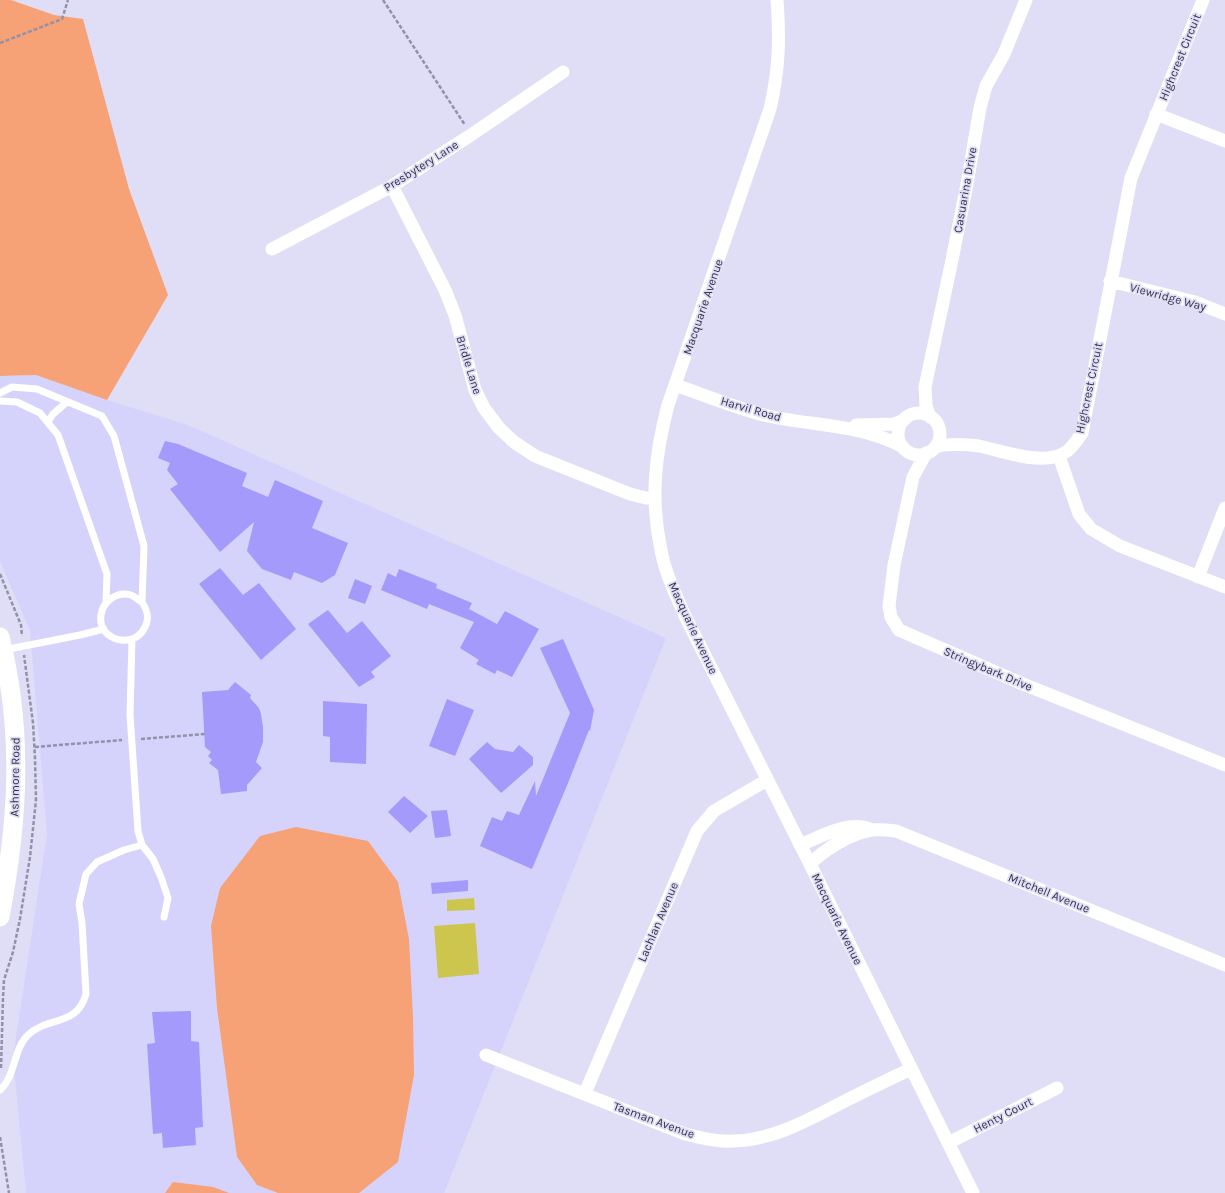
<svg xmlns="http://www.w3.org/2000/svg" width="1225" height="1193" font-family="Karla,sans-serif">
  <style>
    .built { fill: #d5d3fb }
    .green { fill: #f7a176 }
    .water { fill: #ccc64f }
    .building { fill: #a39afc }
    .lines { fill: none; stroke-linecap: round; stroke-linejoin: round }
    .path { stroke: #9291a9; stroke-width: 2.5; stroke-dasharray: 4 2; stroke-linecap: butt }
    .lane { stroke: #fff; stroke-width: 7 }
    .street { stroke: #fff; stroke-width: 13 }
    .secondary { stroke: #fff; stroke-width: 19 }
    .labels { text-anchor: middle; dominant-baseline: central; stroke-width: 3.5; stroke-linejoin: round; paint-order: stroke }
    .street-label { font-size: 12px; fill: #34334a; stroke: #dfdef6 }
  </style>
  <rect width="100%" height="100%" fill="#dfdef6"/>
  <path class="built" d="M36 375 107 400 188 425 666 638 444 1193H26L13 1057 47 834 30 631 0 561V376Z"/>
  <path class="green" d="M0 0H11L54 15 83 19 129 189 168 295 107 400 36 375 0 376Z
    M296 827 368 841 398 882 409 939 413 1017 414 1075 398 1162 359 1193H278L257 1185 237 1157 217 1008 211 926 220 888 260 836Z
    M173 1182 213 1187 229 1193H165Z"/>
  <path class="water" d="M474 898 475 910 447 911V900Z
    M475 923 479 974 438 978 434 926Z"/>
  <path class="building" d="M165 441 178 444 247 473 242 486 268 497 275 480 323 501 312 528 348 543 335 575 322 583 294 572 291 580 262 569 247 551 254 522 220 552 170 489 178 484 167 470 170 463 158 458Z
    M220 568 243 595 259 583 296 629 261 660 199 584Z
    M399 569 437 584 436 588 472 603 469 609 497 624 505 611 539 629 512 677 497 670 495 674 476 664 479 660 460 648 474 622 429 604 427 609 381 590 388 573 396 577Z
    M355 579 372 586 365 604 348 598Z
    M328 610 347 633 362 621 391 656 371 672 375 677 359 687 308 624Z
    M563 639 594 710 590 731 589 730 568 783 532 869 480 846 492 817 502 821 507 811 519 815 535 781 536 796 570 713 540 648Z
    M235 682 251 695 250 698 259 708 261 714 263 727V742L256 762 262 768 247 785V791L221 794 218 770 209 763 212 760 208 756 211 752 205 747 202 692 228 690Z
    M447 699 474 710 455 756 429 746Z
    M323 701 367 704 366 764 330 762V737L323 736Z
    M487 742 495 749 513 752 519 745 533 757V765L501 793 469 759Z
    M404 796 428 816 410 833 388 812Z
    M447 810 451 836 435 838 431 811Z
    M468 880V891L432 894 431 883Z
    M191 1011V1041L199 1042 203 1127 195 1128 196 1145 163 1148 162 1133 153 1134 147 1044 155 1043 152 1012Z"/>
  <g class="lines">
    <path class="path" d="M383 0 465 125
      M0 43 62 19 68 0
      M0 574 21 625 22 636
      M141 739 205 734
      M35 747 122 740
      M1 1068 3 998 4 980 13 952 20 919 30 857 36 800 35 758 33 723 24 655
      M0 1137 9 1193"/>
    <path class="lane" d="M0 393 12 387 37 389 102 416 114 436 144 546 142 602C147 610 150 618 145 627 135 650 97 641 101 615 103 601 117 591 131 595 134 596 138 600 142 602
      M0 401 17 402 40 413 58 435 107 574 106 603
      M48 422 53 414 67 402
      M132 639 130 715 138 831 142 845 153 859 161 877 168 898 164 917
      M4 650 80 635 104 629
      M0 1090C16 1076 13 1049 28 1035 48 1016 77 1027 86 994L82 923 79 904 86 874 97 862 124 850 142 845"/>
    <path class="street" d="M777 0C780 39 779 70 770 109L668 405C655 455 650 499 661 550 665 573 676 595 685 616L810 864 973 1193
      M1156 114 1225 141
      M392 186 445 290 455 315 475 390 484 408 499 428 514 442 535 456 630 494 646 498H655
      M272 249 392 186 471 135 563 72
      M1110 281 1195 302 1225 314
      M675 385C705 395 738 409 768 416 813 426 862 424 903 447
      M898 434a21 21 0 1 1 42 0a21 21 0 1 1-42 0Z
      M930 417 926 406 925 387 952 260 967 184 980 108 986 86 1004 54 1026 0
      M856 425 894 424 904 420
      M936 446C950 444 965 444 979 446 1003 451 1044 467 1066 452 1073 447 1077 440 1082 433L1131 178 1203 0
      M926 453 913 477 894 565 889 606 891 617 899 630 1023 684 1225 765
      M1059 456 1079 514 1091 529 1120 546 1225 587
      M1198 577 1225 508
      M800 845C820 837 849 820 870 829
      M810 864C825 849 851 833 872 830 880 829 888 830 896 831L1225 965
      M486 1055 685 1134C701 1138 717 1142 734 1141 774 1140 810 1119 845 1101 867 1090 889 1079 911 1069
      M585 1093 697 831 714 811 767 780
      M948 1143 1057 1088"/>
    <path class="secondary" d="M0 637C24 733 18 822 0 917"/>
  </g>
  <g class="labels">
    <g class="street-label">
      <text transform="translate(1180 57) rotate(-68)">Highcrest Circuit</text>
      <text transform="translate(421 166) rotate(-32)">Presbytery Lane</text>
      <text transform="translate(965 190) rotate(-80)">Casuarina Drive</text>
      <text transform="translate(1168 297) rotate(15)">Viewridge Way</text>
      <text transform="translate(703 307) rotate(-71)">Macquarie Avenue</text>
      <text transform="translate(469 365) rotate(73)">Bridle Lane</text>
      <text transform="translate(1089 388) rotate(-78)">Highcrest Circuit</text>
      <text transform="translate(751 409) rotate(16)">Harvil Road</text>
      <text transform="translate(693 628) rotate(65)">Macquarie Avenue</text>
      <text transform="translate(988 669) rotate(23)">Stringybark Drive</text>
      <text transform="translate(15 777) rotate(-89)">Ashmore Road</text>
      <text transform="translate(1049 893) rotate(22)">Mitchell Avenue</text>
      <text transform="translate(837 919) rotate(64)">Macquarie Avenue</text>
      <text transform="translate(658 922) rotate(-67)">Lachlan Avenue</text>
      <text transform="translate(1003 1115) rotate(-27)">Henty Court</text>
      <text transform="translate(654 1120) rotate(20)">Tasman Avenue</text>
    </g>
  </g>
</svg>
